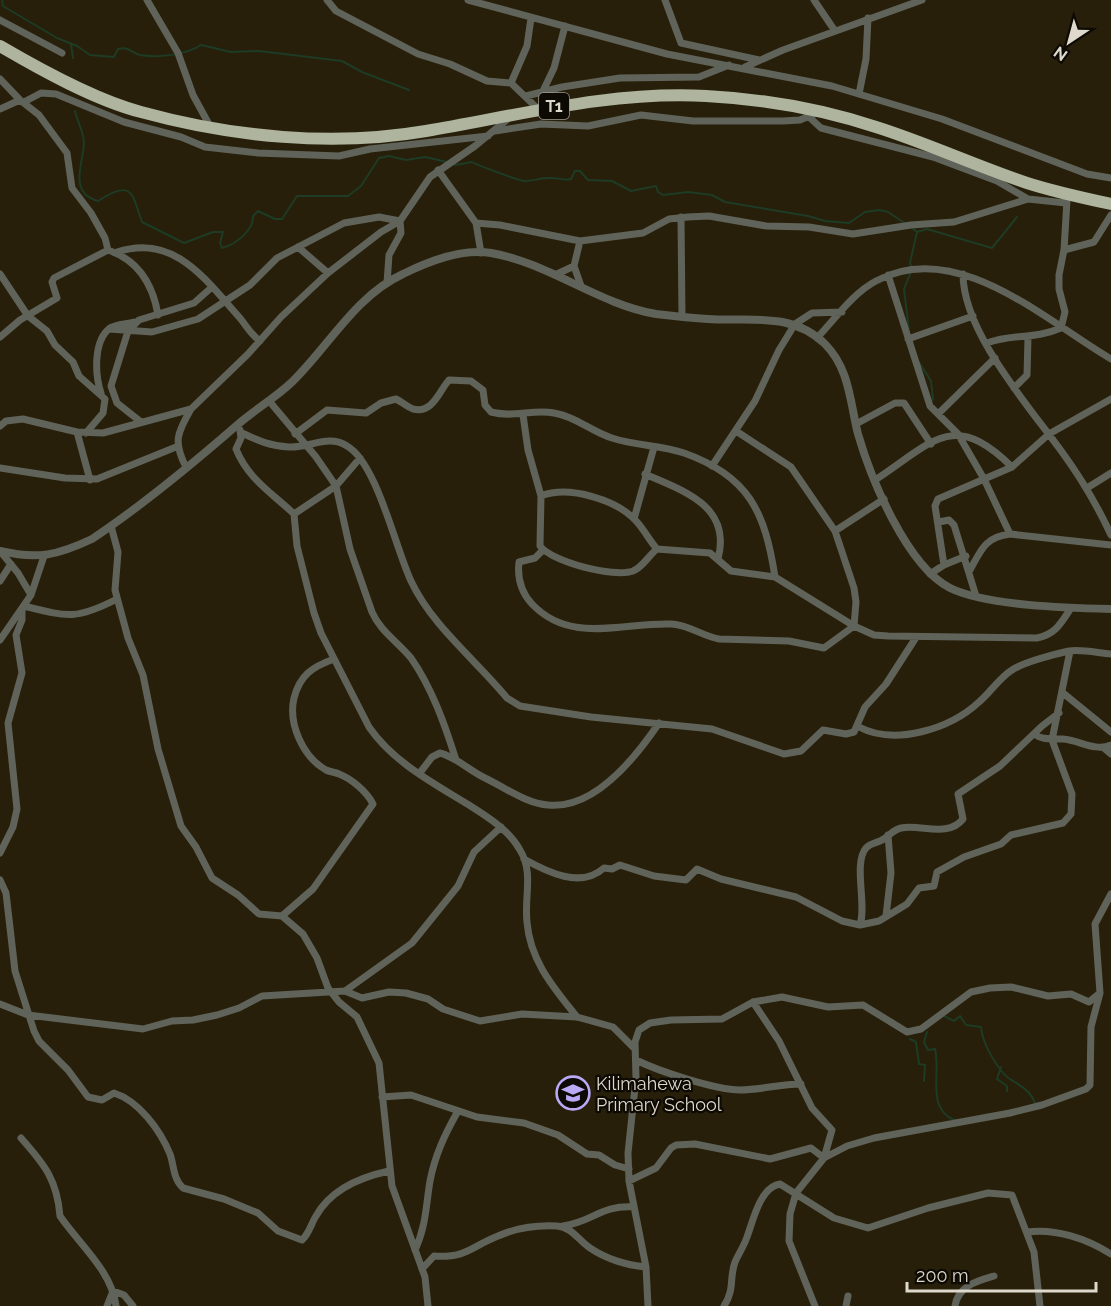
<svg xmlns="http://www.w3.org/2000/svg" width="1111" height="1306" font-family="Raleway,sans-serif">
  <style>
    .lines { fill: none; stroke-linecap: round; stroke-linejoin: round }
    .stream { stroke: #1d3b25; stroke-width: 2 }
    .minor { stroke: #606359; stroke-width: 7 }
    .tertiary { stroke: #606359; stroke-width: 8 }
    .trunk { stroke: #aeb49d; stroke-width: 12 }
    .labels { text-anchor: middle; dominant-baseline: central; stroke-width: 4.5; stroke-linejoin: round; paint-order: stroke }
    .shield { fill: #0d0903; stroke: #9f9b90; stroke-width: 1.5 }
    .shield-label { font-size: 16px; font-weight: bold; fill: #ded9cc }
    .poi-label { font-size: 18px; fill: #ded9cc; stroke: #0d0903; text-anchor: start }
  </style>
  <rect width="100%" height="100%" fill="#271f0a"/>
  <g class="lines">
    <path class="stream" d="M2 0 3 6 8 9 57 38 77 46 90 55 114 57 118 49C130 46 131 53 140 55 158 58 186 55 201 45L231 52 259 51 342 61 362 72 409 90
      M71 44 73 58
      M75 111C77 121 84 132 84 143 84 161 67 193 98 201 133 178 132 194 142 222L184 243 213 232H223L220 243 222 248C235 245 254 230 253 216L258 211 275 219H282L297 196H348L361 186 379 158 389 156 406 160 425 157 447 162
      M453 162 455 165 472 162C477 165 520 181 524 181 534 181 543 177 552 178 559 178 564 181 571 179L575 171H580L588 180 612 181 631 191 656 186 658 192 663 195 688 192 712 195 725 202 808 216 825 221 849 223 865 212 880 210 888 212 906 224
      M911 227 917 232
      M917 232 927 229 992 248 1017 217
      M909 331 904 289 912 269 910 263 917 232
      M919 362 931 381 933 400
      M944 1016 954 1021 960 1016 966 1025 981 1027C982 1043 999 1074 1013 1081 1022 1086 1032 1093 1035 1103
      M927 1032 924 1042 928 1050 935 1049C941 1072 926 1108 954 1120
      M910 1039 916 1042 919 1064 925 1065 924 1081
      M1001 1067 997 1079 1007 1086V1091"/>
    <path class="minor" d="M147 0 178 53 193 95 211 128
      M327 0 336 11 418 54 450 64 487 81 511 83 537 108
      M468 0 667 54 832 86 942 119 1087 174 1111 178
      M665 0 681 43 759 60
      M814 0 835 31
      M0 20 62 53
      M745 67 783 50 922 0
      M0 79 20 100 39 115 67 153 72 188 91 213 105 238 108 250C138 260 153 285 158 315
      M511 83 527 46 531 18
      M543 91 554 68 565 26
      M859 94 866 59 868 18
      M526 96 562 87 620 78 699 77 729 65
      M24 102 41 93 56 94 124 122 181 137 205 147 258 153 339 156 370 149 488 136
      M0 109 20 100
      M808 116 821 128 933 157 997 181 1028 199
      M495 131 541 124 588 126 641 115 693 121H783L800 120 816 113
      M438 170 476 223 481 253
      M681 217 682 316
      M476 223 500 225 580 241 643 233 669 219 688 217 709 216 766 226 809 227 853 234 911 225 954 222 1028 199 1066 203
      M580 241 574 266 581 286
      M298 247 328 273
      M1064 250 1094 242 1111 215
      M117 252C174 233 205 279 239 317 246 325 251 335 260 341
      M0 274 28 316 47 331 55 345 73 362 79 376 105 399 103 413 86 433
      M963 274C963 332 1028 405 1062 452 1081 478 1097 505 1111 535
      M555 275 574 266
      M888 275 930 406 958 434 984 479 1010 534
      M109 329 152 332 198 319 250 285 277 258 344 223 379 217 400 221 401 233 389 255 387 283
      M0 337 20 320 57 298 52 282 54 278 108 250
      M817 338C835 319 853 293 876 281 956 237 1046 321 1111 359
      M908 339 973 316
      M987 343C1013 333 1033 340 1061 328L1065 312 1059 289V275L1064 250 1067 200
      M1014 388 1027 375 1028 338
      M101 393C95 375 93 341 110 328 116 324 127 324 134 322
      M270 402 316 457 336 486 350 549 372 612C380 631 398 642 411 658 432 688 445 725 456 760
      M938 414 995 358
      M523 415 528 450 541 496 540 546C552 562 614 578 633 571 643 567 649 555 657 549L710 553 731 571 775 577 854 626 874 635 888 636 1037 638C1056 634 1061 623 1071 608
      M141 422 117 403 111 386 128 331 139 320 194 303 212 287
      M856 424 895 403H904L931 444
      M0 426 6 421 23 419 77 432 103 433 191 409 248 354 281 317 328 273 381 232 400 221 430 177 475 146 509 118
      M240 430 241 438 236 449C248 479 272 493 294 514L297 546 314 613 321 633 369 727C393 762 433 783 469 805 488 817 509 830 520 850 534 873 524 897 527 922 530 961 554 988 577 1017
      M77 432 90 480
      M242 433C259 441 270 446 289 447 310 448 328 434 347 446 377 463 396 550 411 581 432 626 476 660 507 698L520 706 591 717 712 729 784 754 801 751 823 730 846 734 854 732 865 707 886 684 915 639
      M295 434 327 410 366 413 381 403 396 399C402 402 407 407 413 409 433 414 439 391 449 380L471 381 483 390 485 405 491 412C513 418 533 409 554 413 575 416 592 432 612 438 636 446 661 445 684 453 749 476 765 512 775 577
      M712 466 755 401 779 350 795 324 812 313 842 312
      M186 467C173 442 177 433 191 409
      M0 468 65 478 97 479 176 447
      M645 474C684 491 732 506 718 559
      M875 480C933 442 953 409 1012 467
      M1087 488 1111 473
      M541 496C569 485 618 500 637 522 645 531 649 540 657 549
      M294 514 336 486 360 458
      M634 519 654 447
      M939 522 949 520 954 525 976 596
      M111 526 118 552 115 590 128 638 143 675 158 749 181 826 196 847 212 878 238 895 259 914 282 916 303 934 317 958 328 988 339 1002 357 1017 379 1063 392 1186 425 1277 428 1306
      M835 531 884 499
      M543 550 535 558 519 562C517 579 521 592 532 604 571 645 623 622 672 624 689 625 702 636 719 639L789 641 824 648 854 626 856 602 854 588 835 531 791 467 736 431
      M0 551 18 573 31 595
      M944 565 935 506 938 499 1012 467 1049 434 1111 399
      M970 570C981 550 985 537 1010 534L1111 545
      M930 574 944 565 966 556
      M0 581 11 564
      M24 606C68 617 76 620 117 599
      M0 640 31 595 44 556
      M1063 693 1111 732
      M859 727C895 746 950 729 979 702 991 692 999 678 1012 670 1024 662 1055 654 1069 651 1082 649 1098 653 1111 654
      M1034 734C1044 741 1051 738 1063 739 1079 740 1095 752 1111 745
      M1104 748 1111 754
      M419 774 432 757 440 753C456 757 470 771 485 778 504 787 527 804 548 805 595 810 636 757 659 723
      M0 853 13 827 17 809 8 723 22 673 16 635 22 620V610
      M524 859C547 872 581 889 604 868L612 869 620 865 654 876 686 880 697 869 721 879 796 897 842 921 860 925 879 921 907 904 919 888 934 886 937 872 964 857 1001 844 1011 835 1063 823 1071 814 1072 794 1052 740 1070 651
      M0 880 6 893 15 971 34 1031 39 1041 68 1070 88 1097 102 1100 114 1093C139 1101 160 1130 170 1154 174 1165 173 1179 183 1188L224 1199 258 1213 278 1231 302 1240C309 1234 311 1224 316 1216 331 1189 361 1177 389 1171
      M282 916 313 889 373 804C367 792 352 779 339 774 335 772 330 772 326 770 303 757 288 724 294 698 300 675 312 667 334 659
      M886 916 891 873 888 835
      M860 925C867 905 853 863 866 848 870 843 877 843 882 840 890 836 892 830 901 828 921 824 948 838 963 819L958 794 1000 766 1042 726 1059 713
      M345 991 362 998 389 992 406 993 428 999 443 1009 480 1021 522 1014 577 1017 613 1027 635 1049
      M0 1004 28 1015 143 1029 172 1021 193 1020 217 1015 239 1008 262 996 345 991 412 943 458 886 474 852 501 827
      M636 1060C658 1071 716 1090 740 1090 760 1090 780 1084 801 1084
      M382 1097 411 1095 477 1117 524 1123 558 1135 587 1154 599 1155 615 1165 629 1169
      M21 1138C45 1165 57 1180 60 1216 79 1244 112 1271 116 1306
      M629 1181 656 1168 671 1148 676 1145 695 1144 770 1159 811 1148 824 1158 832 1130 812 1108 779 1041 753 1002
      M563 1226C593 1222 600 1205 634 1207
      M1027 1232C1056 1228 1087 1239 1111 1254
      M415 1250C426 1227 426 1205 430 1181 435 1155 445 1134 458 1111
      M422 1269 434 1256C467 1258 470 1247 498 1236 516 1228 537 1225 557 1226 572 1227 579 1241 590 1248 608 1260 625 1265 646 1267
      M107 1306 113 1291 124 1295 133 1306
      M648 1306 646 1267 629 1181 628 1153 636 1078 635 1042 639 1030 650 1023 671 1020 722 1019 753 1002 782 997 828 1007 863 1005 907 1032 921 1029 971 992 990 988 1011 987 1048 996 1071 994 1089 1002 1100 993 1095 924 1111 894
      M724 1306C735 1289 729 1279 735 1262 739 1253 744 1246 747 1237 753 1221 760 1187 780 1184L834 1218 868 1228 928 1208 988 1193 1012 1195 1034 1252 1040 1306
      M815 1306 789 1241 790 1214 796 1193 824 1158 847 1146 874 1138 1010 1113 1042 1105 1086 1089 1090 1085 1091 1027 1100 993
      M846 1306 848 1296
      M955 1306C958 1286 977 1281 994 1276"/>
    <path class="tertiary" d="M0 551C38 560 58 555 92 539 143 505 190 466 236 426 254 410 274 399 292 382 329 346 355 296 403 274 429 261 462 248 491 253 549 263 598 304 656 314 673 316 691 318 708 319 750 322 791 311 825 344 850 369 850 403 858 434 871 479 907 566 950 588 987 606 1069 608 1111 609"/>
    <path class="trunk" d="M0 46C41 70 95 100 141 112 232 137 333 147 426 131 520 115 610 91 706 96 763 99 821 109 876 127 927 143 976 166 1027 183 1055 192 1083 198 1111 204"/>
  </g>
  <defs>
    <symbol id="school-ring" viewBox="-11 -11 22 22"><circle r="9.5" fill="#0d0903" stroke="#baaaf6" stroke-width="1.5"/><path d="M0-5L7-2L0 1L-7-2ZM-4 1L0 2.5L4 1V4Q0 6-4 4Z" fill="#baaaf6"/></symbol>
  </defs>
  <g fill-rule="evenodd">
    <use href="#school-ring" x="554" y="1074" width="38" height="38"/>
  </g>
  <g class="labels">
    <rect class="shield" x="539" y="93" width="30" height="26" rx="4.5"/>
    <g class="shield-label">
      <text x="554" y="106">T1</text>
    </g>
    <g class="poi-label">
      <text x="596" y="1083">Kilimahewa<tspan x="596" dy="21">Primary School</tspan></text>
    </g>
  </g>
  <g transform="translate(1069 42) rotate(216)" stroke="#0d0903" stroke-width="4.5" paint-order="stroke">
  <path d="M0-4.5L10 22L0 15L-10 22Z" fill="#ded9cc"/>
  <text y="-9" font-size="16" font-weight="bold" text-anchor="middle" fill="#ded9cc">N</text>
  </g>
  <path d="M907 1282v9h189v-9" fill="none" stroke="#ded9cc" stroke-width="3"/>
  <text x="916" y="1282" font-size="18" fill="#ded9cc" stroke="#0d0903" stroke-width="4.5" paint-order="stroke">200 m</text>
</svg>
